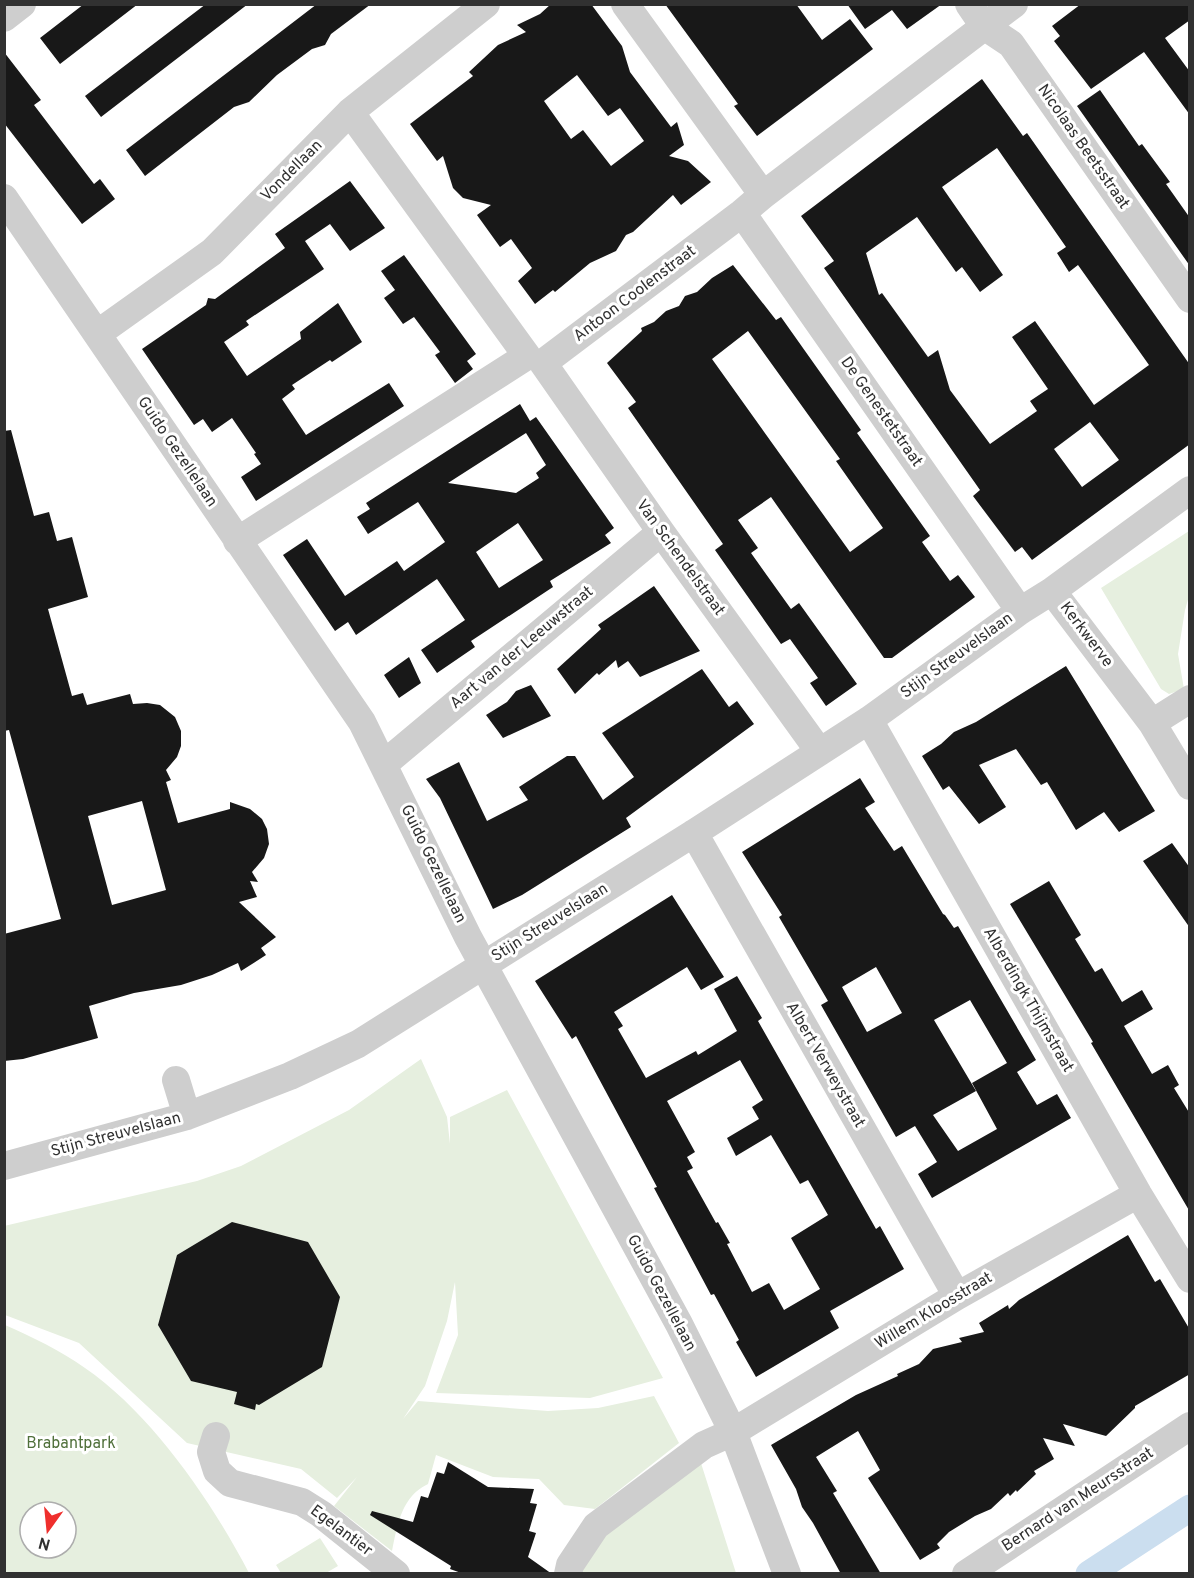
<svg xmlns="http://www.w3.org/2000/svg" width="1194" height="1578" font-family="Overpass,sans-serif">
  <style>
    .green { fill: #e6efdf; fill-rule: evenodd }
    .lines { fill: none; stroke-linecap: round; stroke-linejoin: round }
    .canal { stroke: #cbdeef; stroke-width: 27 }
    .building { fill: #181818; fill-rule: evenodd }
    .minor { stroke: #cecece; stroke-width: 28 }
    .labels { text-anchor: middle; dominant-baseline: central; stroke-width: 6; stroke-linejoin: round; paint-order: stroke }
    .street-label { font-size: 16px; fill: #313131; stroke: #fff }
    .park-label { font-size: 16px; fill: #50703b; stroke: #fff }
  </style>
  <rect width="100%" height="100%" fill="#fff"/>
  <path class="green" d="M1189 531V596L1185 610 1178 654 1184 689 1169 694 1161 689 1101 588Z
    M421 1059 447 1117 450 1144V1117L507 1090 663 1378 590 1398 436 1393 458 1335 455 1282 447 1321 425 1386 403 1419 418 1401 548 1411 598 1408 654 1396 679 1443 595 1509 564 1505 539 1479 493 1477 436 1455 428 1484C402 1496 397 1525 392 1551L334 1506 357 1477 337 1498 301 1469 187 1443 79 1343 5 1315 4 1226 197 1181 241 1166 349 1110Z
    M5 1325C32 1337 60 1350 85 1368 152 1414 212 1502 249 1573H5ZM30 1512H66V1548H30Z
    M700 1460 736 1573 573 1574 591 1544Z
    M320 1538 338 1566 326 1573H281L276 1565Z"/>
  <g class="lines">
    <path class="canal" d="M1089 1574 1190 1508"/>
  </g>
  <path class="building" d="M84 4H138L60 64 40 38Z
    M206 4H248L101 117 85 96Z
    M317 4H371L331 34 325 45 312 49 277 75 249 102 234 107 145 176 126 150Z
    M551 4H591L622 46 630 72 671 127 677 122 684 145 669 156 688 161 711 182 681 205 673 195 633 232 626 235 616 251 590 263 555 292 553 290 535 304 518 281 532 268 511 239 500 247 477 215 491 205 463 198 453 188 443 156 437 161 410 124 473 76 469 72 498 45 526 32 517 25 540 14ZM577 75 608 116 620 108 644 141 611 166 583 130 571 139 544 101Z
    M665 4H796L822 40 850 19 873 49 757 136 734 106 738 104Z
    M847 4H942L907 29 892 10 865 29Z
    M1081 4H1190V20L1165 38 1190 72V115L1144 52 1091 89 1054 41 1060 36 1052 26Z
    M4 52 41 100 34 105 94 184 100 179 115 199 82 224 4 123Z
    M982 79 1023 136 1027 133 1190 365V444L1032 560 1022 547 1015 552 973 496 980 490 824 268 834 261 801 216ZM997 148 1066 247 1057 253 1069 272 1078 265 1149 365 1094 405 1035 321 1012 337 1048 389 1030 401 1037 411 990 444 950 390 938 350 928 357 882 293 879 295 866 253 917 217 956 272 962 267 980 292 1003 275 942 187ZM1090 422 1119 460 1082 487 1054 449Z
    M1100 90 1139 146 1142 144 1170 182 1166 184 1190 218V266L1077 106Z
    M350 181 385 228 350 251 330 224 305 241 324 269 246 321 249 325 224 342 247 376 301 339 300 332 338 303 362 342 332 362 330 360 292 385 295 389 282 399 306 435 389 383 404 406 256 501 241 477 261 464 254 454 256 453 232 418 212 432 203 419 194 425 142 349 206 305 208 298 215 299 285 248 275 234Z
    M404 255 476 354 467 361 473 369 455 383 435 355 440 352 414 317 403 324 384 298 395 290 381 271Z
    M733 265 776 320 781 317 861 430 857 433 930 536 922 542 950 581 958 575 975 597 892 658H884L771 497 738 520 758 548 751 553 791 609 799 603 857 684 826 706 810 683 818 678 790 639 781 644 715 550 723 544 628 408 636 402 607 363 642 331 641 328 654 322 666 311 679 306 685 296 697 292 712 278ZM748 331 840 459 836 461 883 528 850 552 712 359Z
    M520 404 530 421 536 417 614 528 605 535 611 543 550 581 553 587 471 641 475 647 437 673 421 650 465 620 437 579 356 635 348 622 335 631 283 555 307 539 345 596 397 561 404 571 445 542 418 502 368 534 357 517 370 509 366 503ZM526 433 546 465 536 473 539 478 516 493 448 483ZM518 523 543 560 499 588 476 552Z
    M11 430 34 516 49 512 57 541 72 537 88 597 48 609 72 696 83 693 87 705 130 694 133 704 147 703 160 705 175 717 181 731V746L177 757 166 770 171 780 166 782 178 823 230 809V802L250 809 262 819 267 829 269 844 264 858 252 872 258 882 250 881 257 897 239 902 276 937 261 948 266 955 241 971 238 963 212 975 181 985 134 993 89 1006 98 1038 23 1059 4 1061V934L61 919 9 730 4 731V431ZM142 801 166 890 112 905 88 816Z
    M654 586 700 651 640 677 628 661 618 668 616 660 599 675 597 673 575 694 557 669 601 629 598 625Z
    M409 657 421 683 399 698 384 675Z
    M1066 666 1155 811 1119 832 1104 812 1076 830 1047 782 1041 785 1016 749 979 765 1006 807 979 824 949 786 943 790 922 756 941 744 954 732 976 722Z
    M702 669 729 707 737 701 754 724 626 818 631 827 522 895 493 909 440 798 426 779 459 762 487 821 528 800 519 787 567 756H575L603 800 634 777 602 733Z
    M531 685 551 716 503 738 486 715 507 702 516 691Z
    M860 778 875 802 865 808 894 851 902 846 943 914 945 915 954 928 958 926 1036 1060 1017 1072 1037 1105 1057 1094 1071 1118 932 1198 918 1174 937 1162 915 1126 896 1137 821 1005 828 1001 779 917 782 915 742 852ZM876 967 902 1013 867 1032 842 987ZM970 1000 1007 1063 972 1083 997 1129 958 1151 933 1115 976 1091 934 1020Z
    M1172 843 1190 868V928L1143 861Z
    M1049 881 1081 935 1075 939 1095 972 1102 968 1122 1002 1142 990 1153 1009 1124 1026 1152 1074 1168 1065 1179 1085 1174 1088 1190 1114V1212L1091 1043 1093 1042 1010 904Z
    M672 895 724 977 701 990 687 967 614 1012 623 1026 618 1029 646 1078 696 1051 698 1055 737 1031 714 989 737 976 762 1018 758 1021 829 1146 876 1229 880 1226 904 1269 830 1311 839 1328 756 1377 736 1342 739 1340 714 1294 711 1295 654 1188 657 1187 576 1036 572 1039 535 981ZM740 1060 763 1100 752 1107 759 1119 727 1138 736 1156 771 1135 800 1184 808 1180 828 1215 791 1238 820 1289 784 1310 769 1283 752 1292 727 1244 730 1243 718 1222 716 1223 687 1171 693 1168 687 1157 695 1152 667 1101Z
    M232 1222 308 1242 340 1297 322 1367 259 1405 256 1404 255 1410 234 1404 237 1392 191 1381 158 1325 177 1255Z
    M1128 1235 1155 1282 1160 1279 1190 1330V1374L1135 1406V1408L1106 1436 1063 1424 1075 1446 1043 1438 1054 1459 1034 1471 1036 1474 1017 1492 1016 1490 1010 1496 1008 1493 991 1509 975 1516 949 1532 937 1544 940 1548 920 1560 868 1478 880 1470 858 1431 816 1457 837 1491 833 1493 881 1574H841L813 1523 802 1507 796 1489 771 1445 856 1395 898 1376 897 1374 919 1364 933 1349 962 1342 959 1338 984 1332 979 1323 1008 1305 1009 1309 1019 1300Z
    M448 1462 488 1487 534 1489 530 1503 537 1504 529 1531 536 1533 528 1557 552 1574H464L450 1569 451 1566 370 1515 372 1511 413 1522 421 1496 428 1498 437 1472 444 1474Z"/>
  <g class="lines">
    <path class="minor" d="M625 4 763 195
      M969 4 984 26 1011 44 1190 299
      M4 18 22 4
      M350 112 527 356
      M4 198 362 722 468 937 679 1324 733 1432 787 1574
      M742 213 1020 611
      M97 334 212 252 350 112 486 4
      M543 363 742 213 763 195 1014 4
      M543 363 661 532 819 751
      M1190 490 1052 591 1152 723 1190 699
      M237 541 527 356
      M869 720 1138 1194 1190 1279
      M1152 723 1190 786
      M384 764 661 532
      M694 833 957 1296
      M176 1080 187 1116
      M4 1166 187 1116 290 1076 358 1044 694 833 869 720 1020 611 1052 591
      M216 1436 211 1452 217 1471 230 1483 302 1502 321 1514 396 1574
      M568 1574 570 1565 596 1526 704 1445 733 1432 957 1296 1138 1194
      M966 1574 1190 1426"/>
  </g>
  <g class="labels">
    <g class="street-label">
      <text transform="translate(1083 147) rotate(55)">Nicolaas Beetsstraat</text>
      <text transform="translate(292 171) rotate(-45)">Vondellaan</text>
      <text transform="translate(635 294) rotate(-37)">Antoon Coolenstraat</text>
      <text transform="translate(881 412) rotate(55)">De Genestetstraat</text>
      <text transform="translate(177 452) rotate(56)">Guido Gezellelaan</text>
      <text transform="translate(680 558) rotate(54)">Van Schendelstraat</text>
      <text transform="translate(1086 635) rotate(53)">Kerkwerve</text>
      <text transform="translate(522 648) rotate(-40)">Aart van der Leeuwstraat</text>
      <text transform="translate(957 656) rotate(-36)">Stijn Streuvelslaan</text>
      <text transform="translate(433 864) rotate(64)">Guido Gezellelaan</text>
      <text transform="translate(550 923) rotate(-32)">Stijn Streuvelslaan</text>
      <text transform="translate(1028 1000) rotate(60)">Alberdingk Thijmstraat</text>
      <text transform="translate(825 1065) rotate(60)">Albert Verweystraat</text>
      <text transform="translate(116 1135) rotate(-15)">Stijn Streuvelslaan</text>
      <text transform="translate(661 1293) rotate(62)">Guido Gezellelaan</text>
      <text transform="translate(934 1311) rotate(-31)">Willem Kloosstraat</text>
      <text transform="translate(1078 1500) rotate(-33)">Bernard van Meursstraat</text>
      <text transform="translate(341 1531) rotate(37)">Egelantier</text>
    </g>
    <g class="park-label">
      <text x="71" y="1444">Brabantpark</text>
    </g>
  </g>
  <rect width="1194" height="1578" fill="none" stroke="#313131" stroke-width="12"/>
  <g transform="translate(48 1530) rotate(195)"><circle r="28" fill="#ffffff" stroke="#adadad" stroke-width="1.5"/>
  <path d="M0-4.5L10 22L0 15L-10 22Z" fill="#ef2f2d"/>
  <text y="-9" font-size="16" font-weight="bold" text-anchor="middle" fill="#313131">N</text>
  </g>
</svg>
